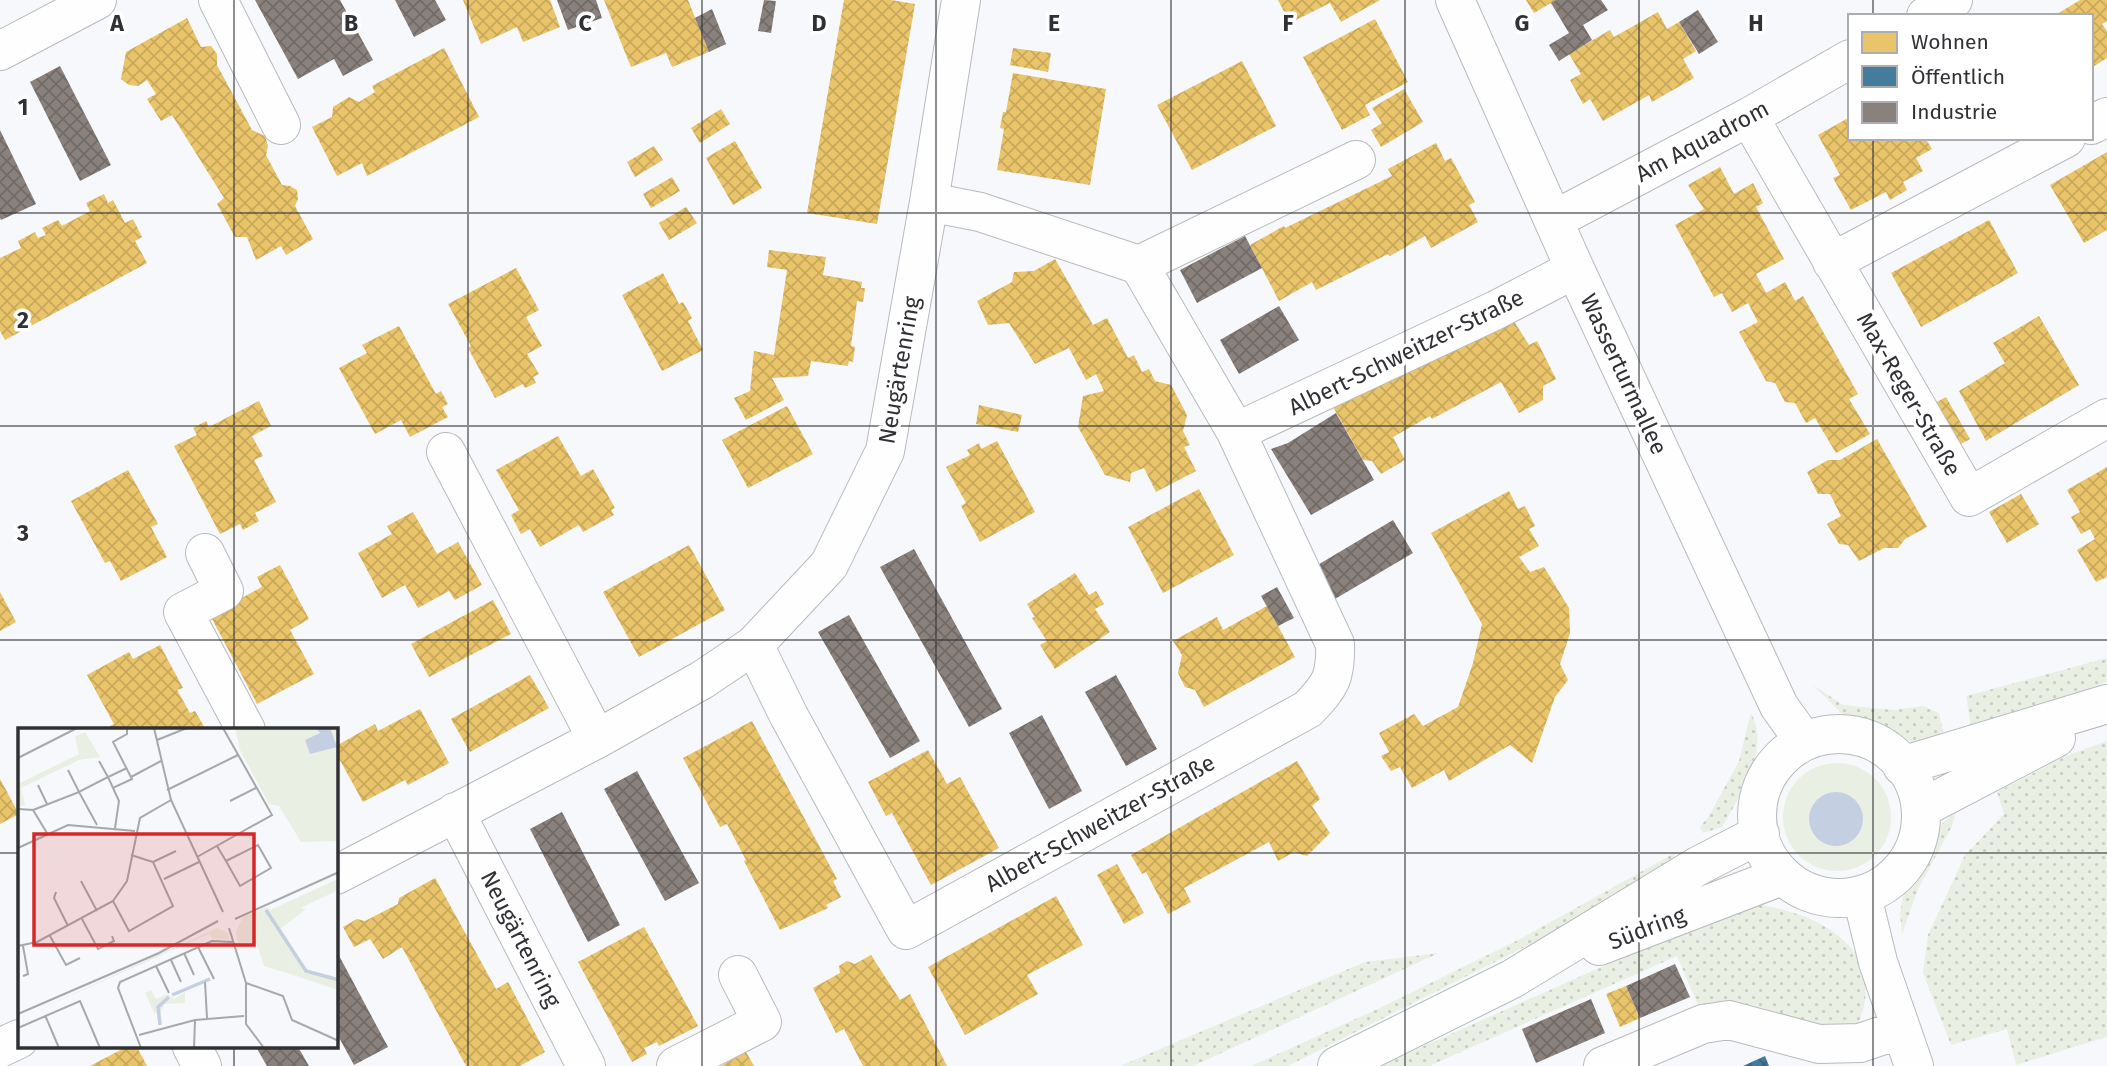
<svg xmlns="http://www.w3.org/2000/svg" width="2107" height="1066" font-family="'Fira Sans',sans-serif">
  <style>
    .grass { fill: url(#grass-dots) }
    .park { fill: #eaefe4 }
    .water { fill: #c4cfe2 }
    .homes { fill: url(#homes-cross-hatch) }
    .public { fill: url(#public-cross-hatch) }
    .industry { fill: url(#industry-cross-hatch) }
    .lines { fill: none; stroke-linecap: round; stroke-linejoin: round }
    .minor-casing { stroke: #b8babd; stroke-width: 40 }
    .minor { stroke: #fefefe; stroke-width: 38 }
    .grid { fill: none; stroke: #2f3135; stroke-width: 2; stroke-opacity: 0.55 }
    .labels { text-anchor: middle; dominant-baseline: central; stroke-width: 7; stroke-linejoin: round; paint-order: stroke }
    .street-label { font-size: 23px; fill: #2f3135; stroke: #fff }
    .inset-river { fill: none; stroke: #c4cfe2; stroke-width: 3.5 }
    .inset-road { fill: none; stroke: #a6a8ac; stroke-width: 2 }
    .view { fill: #d62828; fill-opacity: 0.15; stroke: #d62828; stroke-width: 3.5 }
    .inset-edge { fill: none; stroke: #2f3135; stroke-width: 3.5 }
    .grid-label { font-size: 23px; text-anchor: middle; font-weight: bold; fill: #2f3135; stroke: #fff; stroke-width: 7; stroke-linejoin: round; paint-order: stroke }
  </style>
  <defs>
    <pattern id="grass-dots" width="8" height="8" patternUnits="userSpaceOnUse" patternTransform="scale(1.75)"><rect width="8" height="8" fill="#eaefe4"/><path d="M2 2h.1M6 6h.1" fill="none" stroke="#c9cdc4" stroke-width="1.8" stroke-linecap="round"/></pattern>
    <pattern id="homes-cross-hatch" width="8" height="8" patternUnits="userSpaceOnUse" patternTransform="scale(1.75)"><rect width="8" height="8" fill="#e9c46a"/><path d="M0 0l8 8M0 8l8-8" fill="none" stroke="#c8a95c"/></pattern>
    <pattern id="public-cross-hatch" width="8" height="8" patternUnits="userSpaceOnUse" patternTransform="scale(1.75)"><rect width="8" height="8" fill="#457b9d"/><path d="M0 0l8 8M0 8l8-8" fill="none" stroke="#3a6581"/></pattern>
    <pattern id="industry-cross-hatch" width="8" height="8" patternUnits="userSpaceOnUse" patternTransform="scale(1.75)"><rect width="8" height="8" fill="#8a817c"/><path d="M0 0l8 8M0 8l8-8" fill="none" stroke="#716a66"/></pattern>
  </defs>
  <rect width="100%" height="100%" fill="#f6f8fb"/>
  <path class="grass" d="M2107 658V682L1972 732 1966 696Z
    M1813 685 1843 705 1894 710 1923 706 1939 713 1945 741 1919 745 1841 713Z
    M1751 713C1771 750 1740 795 1722 827L1703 833 1700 827 1709 816 1739 761Z
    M2107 741V1037L2016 1065 2007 1029 1951 1045 1923 973 1928 935 1965 855 2004 814 1997 792 2066 756Z
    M1956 811 1952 826 1918 889 1902 934 1900 913 1905 888 1925 862 1935 831Z
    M1673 854 1678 861 1568 925 1288 1066H1251L1382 1007 1520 939Z
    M1745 903C1810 909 1892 944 1858 1024L1821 1032 1789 1016 1754 1005 1726 1001 1698 1005 1677 956 1429 1066H1379Z
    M1439 953 1193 1066H1120L1365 962Z"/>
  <path class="park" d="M1783 817a54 54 0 1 1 108 0a54 54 0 1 1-108 0Z"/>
  <path class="water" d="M1809 819a27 27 0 1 1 54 0a27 27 0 1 1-54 0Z"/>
  <path class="homes" d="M463 0H550L560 27 523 42 517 27 481 44Z
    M604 0H688L709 52 672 67 666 53 631 67Z
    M844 0H891L915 4 877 224 807 213Z
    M1278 0H1380L1341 22 1330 3 1290 23Z
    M1526 0H1556L1534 13Z
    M2080 0H2107V21L2102 24 2107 31V58L2091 68V16H2054Z
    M1658 12 1667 29 1679 22 1696 51 1683 59 1694 78 1652 102 1649 95 1603 121 1590 99 1583 104 1570 80 1581 74 1569 54 1610 30 1614 37Z
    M187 18 201 47 211 46 217 54V65L252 130 265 136 268 146 266 155 282 185 290 186 297 190 298 199 295 206 313 239 286 255 281 246 256 260 247 237H235L217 204 224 198 172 115 161 121 147 99 156 94 147 80 138 86 129 85 121 79 126 52Z
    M1375 19 1408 82 1365 105 1370 115 1342 130 1303 57Z
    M444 48 479 117 367 176 362 163 337 176 312 127 332 117 333 107 349 97 359 102 375 92 372 86Z
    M1013 48 1051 53 1048 72 1010 65Z
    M1242 61 1276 126 1192 170 1157 105Z
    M1013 73 1106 89 1090 185 997 170 1004 129 1000 128 1003 112H1006Z
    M1404 89 1423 122 1381 147 1371 130 1382 123 1372 108Z
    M721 109 730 124 700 143 691 128Z
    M1850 117V138H1925L1932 149 1916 158 1923 171 1903 182 1907 190 1890 200 1886 192 1851 210 1833 178 1840 175 1818 135Z
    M735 141 762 188 733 205 706 158Z
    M1436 143 1445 161 1451 158 1475 202 1469 205 1478 222 1431 248 1425 236 1390 256 1388 254 1316 290 1312 282 1279 301 1250 245 1284 226 1285 228 1392 176 1388 169Z
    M654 146 663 160 635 177 627 162Z
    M2107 152V230L2084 243 2050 185Z
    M1720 167 1734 194 1753 183 1763 203 1756 207 1784 259 1756 274 1766 293 1785 282 1795 301 1803 296 1858 394 1849 399 1870 434 1836 453 1815 418 1806 423 1795 403 1785 402 1775 383 1766 381 1739 332 1758 322 1748 303 1732 312 1722 293 1714 297 1675 225 1704 209 1688 185Z
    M672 177 680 191 651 208 643 194Z
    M104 194 108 203 113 200 125 223 133 219 142 237 135 241 147 263 5 340 0 331V258L21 248 18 241 35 232 38 238 46 235 42 228 58 220 62 226 90 211 86 203Z
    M686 207 697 223 669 240 659 223Z
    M1989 220 2018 273 1921 327 1891 273Z
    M769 250 826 257 823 275 862 282 861 288H865L863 302 857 301 851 346 855 347 853 362 849 361 848 366 811 361 808 376 772 378 784 400 746 420 734 398 750 391 754 351 774 355 787 270 767 267Z
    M1055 259 1093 325 1107 318 1128 358 1134 355 1142 372 1149 369 1155 381 1171 385 1187 415 1183 431 1190 445 1184 447 1196 471 1156 492 1144 468 1131 473 1130 482 1105 475 1078 427 1083 396 1104 391 1096 374 1086 380 1069 348 1035 364 1009 323 988 325 977 301 1012 282 1014 272 1034 271Z
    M516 268 539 310 526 317 542 346 527 354 539 374 533 377 536 383 525 388 523 384 495 398 468 348 471 346 448 304Z
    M663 273 679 304 683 302 692 318 688 321 703 350 662 371 622 295Z
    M1510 315 1529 345 1537 341 1556 379 1543 386V400L1519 413 1501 382 1432 419 1430 416 1393 437 1405 460 1381 474 1372 461 1363 460 1332 405Z
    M2039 316 2079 385 1986 441 1959 391 2005 363 1993 343Z
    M399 326 436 394 441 391 448 404 442 407 448 417 410 437 401 420 375 434 339 368 367 353 362 345Z
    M1946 397 1970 439 1957 446 1933 404Z
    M259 401 271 426 252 436 263 456 254 460 276 502 255 513 259 521 243 530 240 524 220 534 174 446 197 435 193 428 206 421 209 427Z
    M979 405 1022 415 1018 432 976 424Z
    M787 406 813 454 748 488 722 440Z
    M558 436 581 476 593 469 615 508 611 510 614 515 583 532 579 525 540 547 530 529 521 534 511 515 519 510 496 470Z
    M1877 439 1927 527 1905 539 1898 548H1884L1859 561 1848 545 1839 544 1827 524 1841 516 1830 494H1818L1807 472 1828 460H1840Z
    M997 441 1035 512 980 542 961 506 966 503 946 467 970 455 967 450 979 443 981 449Z
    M2107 467V577L2096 582 2077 550 2095 539 2090 529 2081 534 2071 517 2080 512 2067 490Z
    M128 470 158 524 151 527 167 557 121 581 110 561 105 563 71 501Z
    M1199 489 1234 555 1163 593 1128 527Z
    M1509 491 1518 509 1525 506 1535 526 1529 529 1539 546 1519 557 1530 572 1544 567 1569 608 1570 633 1560 664 1568 680 1555 697 1532 763 1510 745 1449 781 1444 770 1412 788 1400 767 1391 771 1381 756 1389 752 1379 733 1414 714 1423 726 1458 707 1473 663 1482 624 1431 533Z
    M2021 494 2039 524 2007 543 1989 512Z
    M413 512 437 554 458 542 482 585 455 600 449 591 418 608 405 585 382 598 358 553 392 534 387 526Z
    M689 545 725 610 639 657 603 592Z
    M280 565 309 619 290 630 314 674 257 704 210 615 262 587 257 577Z
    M1075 573 1089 595 1096 591 1104 604 1095 609 1110 632 1055 669 1040 645 1047 641 1032 618 1035 617 1027 604Z
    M0 592 16 622 0 631Z
    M493 600 511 634 429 677 411 644Z
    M1267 606 1295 657 1204 707 1195 690 1185 687 1178 673 1182 655 1173 641 1217 617 1223 630Z
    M160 645 183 688 177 690 190 713 195 711 206 730H112L110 726 114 724 87 675 129 652 133 659Z
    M530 675 549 708 470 752 451 719Z
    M420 709 449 763 408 785 405 780 363 802 336 753V746L375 724 378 731Z
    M752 721 837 879 833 881 841 897 826 905 828 908 780 930 744 861 746 860 727 824 720 827 683 758Z
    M928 750 947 784 960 777 999 848 931 885 892 813 886 816 868 782Z
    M1297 761 1320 799 1312 806 1330 833 1307 856 1294 852 1278 861 1269 842 1184 888 1191 902 1168 914 1146 872 1142 874 1131 855Z
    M0 779 19 814 0 824Z
    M1117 864 1144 913 1124 924 1097 875Z
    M435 878 496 989 508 982 545 1052 520 1066H466L402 947 383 959 370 939 354 947 343 927 357 919 365 921 398 904 399 898Z
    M1056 896 1083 945 1027 975 1038 994 965 1035 928 967Z
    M644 927 698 1026 659 1046 657 1042 644 1048 647 1054 632 1062 578 962Z
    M871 955 900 1000 910 994 947 1066H863L844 1029 836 1033 813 988 840 973 839 966 847 961 855 964Z
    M1626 986 1640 1018 1620 1027 1606 994Z
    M126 1047H137L147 1066H90Z
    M746 1052 754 1066H721Z"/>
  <path class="public" d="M1765 1056 1769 1066H1743Z"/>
  <path class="industry" d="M255 0H340L373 60 343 76 334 59 298 79Z
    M395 0H435L446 20 414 37Z
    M557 0H596L602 18 568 30Z
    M764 0 776 1 771 33 758 31Z
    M1556 0H1601L1608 10 1583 25 1592 40 1559 61 1549 45 1569 33 1551 3Z
    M712 9 726 44 709 52 695 18Z
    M1698 10 1718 42 1699 54 1679 22Z
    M60 66 111 165 80 181 30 82Z
    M0 130 36 204 1 220 0 218Z
    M1245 236 1262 268 1197 303 1180 270Z
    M1279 306 1299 340 1239 374 1220 340Z
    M1336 413 1374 480 1311 515 1271 449 1288 443Z
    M1393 520 1413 553 1335 599 1316 566Z
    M914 549 1002 709 969 727 880 567Z
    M1277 587 1294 618 1278 626 1261 596Z
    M849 615 920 741 890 758 818 632Z
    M1116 675 1157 749 1126 766 1085 692Z
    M1042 715 1082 791 1049 809 1009 733Z
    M637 771 699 883 665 901 604 789Z
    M562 812 620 925 588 942 530 829Z
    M336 950 388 1047 354 1065 336 1032Z
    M1675 964 1690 997 1640 1018 1626 986Z
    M1591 999 1605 1033 1536 1063 1522 1029Z
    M256 1047H298L309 1066H267Z"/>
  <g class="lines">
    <defs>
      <path id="minor" d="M218 0 281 125
        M1455 0 1575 269 1779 706 1804 741
        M1926 16 1953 0
        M0 51 97 0
        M1749 117 1969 497 2107 418
        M2091 125 2107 117
        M1554 220 1749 117 1850 59
        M1832 262 2066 138
        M1139 265 1356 160
        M1236 432 1496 310 1575 269
        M446 452 597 739
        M205 553 224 591 183 612 246 730
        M754 645 789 716 906 930 1308 709C1331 685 1336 677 1335 644L1236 432 1139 265 980 212 929 202
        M1757 816a82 82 0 1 1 164 0a82 82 0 1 1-164 0Z
        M1902 766 2107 704
        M1922 808 2056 738
        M455 812 586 1066
        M336 875 597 739 702 680 754 645 829 565 885 451 929 202 961 0
        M1862 896 1878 962 1914 1066
        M1599 946 1782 876
        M192 1047 202 1066
        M0 1048 19 1039
        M676 1066 762 1022 738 975
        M1337 1066 1512 979 1698 866 1760 834
        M1603 1066 1703 1024 1729 1020 1819 1044 1860 1043 1901 1029"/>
    </defs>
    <use href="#minor" class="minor-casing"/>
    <use href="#minor" class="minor"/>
  </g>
  <path class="grid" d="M234 0V730M468 0V1066M702 0V1066M936 0V1066M1171 0V1066M1405 0V1066M1639 0V1066M1873 0V16M1873 138V1066M0 213H2107M0 426H2107M0 640H2107M0 853H19M336 853H2107M234 1047V1066"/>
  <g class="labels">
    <g class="street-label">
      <text transform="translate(1702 141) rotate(-28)">Am Aquadrom</text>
      <text transform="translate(1406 352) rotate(-26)">Albert-Schweitzer-Straße</text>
      <text transform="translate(899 370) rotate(-80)">Neugärtenring</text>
      <text transform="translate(1624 374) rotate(65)">Wasserturmallee</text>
      <text transform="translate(1909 394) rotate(60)">Max-Reger-Straße</text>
      <text transform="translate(1100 823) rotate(-29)">Albert-Schweitzer-Straße</text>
      <text transform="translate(1647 928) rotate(-21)">Südring</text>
      <text transform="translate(521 939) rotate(63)">Neugärtenring</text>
    </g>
  </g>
  <g transform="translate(18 728)">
    <rect width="320" height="320" fill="#f6f8fb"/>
    <path d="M320 151V162L283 180 261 201 273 235 269 245 246 238 238 214 220 215 218 204 225 189 249 179 252 182ZM199 200 210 205 211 211H194L191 206 0 291Z" fill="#eaefe4"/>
    <path d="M283 180 288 181 262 201 290 244 320 252V262L269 245 273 235 261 201 268 189Z" fill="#eaefe4"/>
    <path d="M217 0H320V113L283 114 261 78 251 76 222 22ZM67 4 82 29 61 32 3 60 7 77 1 79 0 56 61 26 57 9ZM133 262 138 271 149 266 156 271 167 264V275L146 276 142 287 136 285 127 265Z" fill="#eaefe4"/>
    <path d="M298 0H312L319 19 292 26 287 12 302 5Z" fill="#c4cfe2"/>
    <path class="inset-river" d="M248 182 288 243 321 252M154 267 192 251M142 297 140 279 151 269"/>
    <path class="inset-road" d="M136 0 153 72 205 184M139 12 169 0M0 30 59 0M109 40 90 49 95 60 114 51 95 14 109 6V0M50 42 61 64 90 49 81 33M113 49 143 33M20 57 29 76M95 60 101 73 97 100M149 62 220 27M212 73 238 60M0 81 15 82 29 105M15 82 61 64 79 97M199 118 208 133 222 158 253 140 240 117 208 133M0 120 50 97 117 103M179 129 254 87 205 0M135 134 158 123M146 151 181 134M63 153 79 183M38 164 36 170 50 198M95 173 111 203 155 178 135 134 113 127M64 191 80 221 96 213 94 208M217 191 321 144M211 200 228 255V296L246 320M32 208 48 237 62 230M0 218 19 214 95 173 109 153 122 90 153 72M5 218 10 246 5 248M180 219 196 251M166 225 176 247M153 232 163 254M138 238 151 265M187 254 189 290M228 255 265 268 274 292 321 313M0 286 141 225 200 193M27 287 41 320M0 300 62 273 82 320M121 307 177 292 226 288M123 320 100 260 102 254 194 213 215 214M176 320 177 292"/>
    <path class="view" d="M16 106H236V217H16Z"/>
    <rect width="320" height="320" class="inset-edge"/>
  </g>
  <g class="grid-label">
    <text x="117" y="31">A</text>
    <text x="351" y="31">B</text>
    <text x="585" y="31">C</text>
    <text x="819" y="31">D</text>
    <text x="1054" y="31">E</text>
    <text x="1288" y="31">F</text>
    <text x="1522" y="31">G</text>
    <text x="1756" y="31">H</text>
    <text x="23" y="115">1</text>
    <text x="23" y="328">2</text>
    <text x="23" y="541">3</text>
  </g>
  <rect x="1848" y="14" width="245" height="126" fill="#ffffff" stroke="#acadae" stroke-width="2"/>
  <rect x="1862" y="32" width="35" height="21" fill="#e9c46a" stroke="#acadae" stroke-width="2"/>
  <text x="1911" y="49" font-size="21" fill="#2f3135">Wohnen</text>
  <rect x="1862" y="66" width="35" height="21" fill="#457b9d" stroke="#acadae" stroke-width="2"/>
  <text x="1911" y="84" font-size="21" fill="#2f3135">Öffentlich</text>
  <rect x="1862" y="102" width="35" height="21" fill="#8a817c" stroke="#acadae" stroke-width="2"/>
  <text x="1911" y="119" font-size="21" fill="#2f3135">Industrie</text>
</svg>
